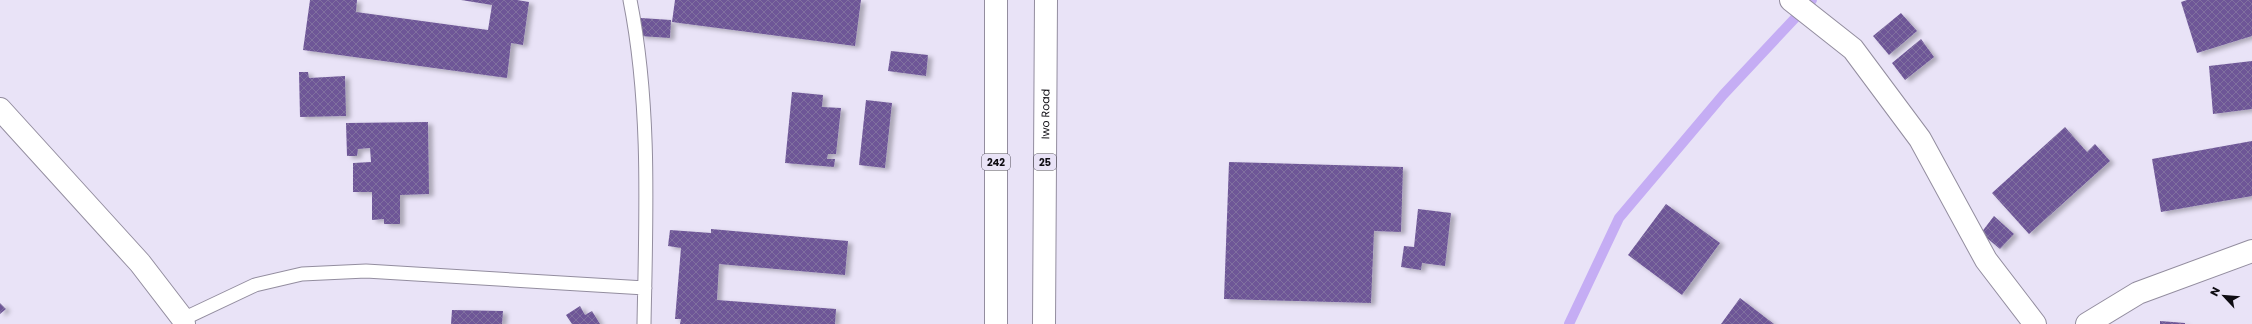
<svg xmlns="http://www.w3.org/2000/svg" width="2252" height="324" font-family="Poppins,sans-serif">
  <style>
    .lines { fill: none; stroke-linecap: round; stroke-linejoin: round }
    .stream { stroke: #c5adf4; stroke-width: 10 }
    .building { fill: url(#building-cross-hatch); filter: url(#shadow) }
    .service-casing { stroke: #938d9f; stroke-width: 15 }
    .minor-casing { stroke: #938d9f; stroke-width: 24 }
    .primary-casing { stroke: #938d9f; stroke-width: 24 }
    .service { stroke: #fff; stroke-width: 13 }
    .minor { stroke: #fff; stroke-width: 22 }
    .primary { stroke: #fff; stroke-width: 22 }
    .labels { text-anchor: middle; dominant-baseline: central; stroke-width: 3.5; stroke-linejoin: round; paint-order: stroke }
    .shield { fill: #e9e3f7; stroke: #504c57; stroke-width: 1 }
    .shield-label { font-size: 10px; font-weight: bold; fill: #0e0c12 }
    .street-label { font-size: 11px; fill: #0e0c12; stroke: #e9e3f7 }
  </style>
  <defs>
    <pattern id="building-cross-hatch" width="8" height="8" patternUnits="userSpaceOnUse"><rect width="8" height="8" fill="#6e5797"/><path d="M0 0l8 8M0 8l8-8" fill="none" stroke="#806f9f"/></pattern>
    <filter id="shadow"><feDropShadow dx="4.5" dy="2.5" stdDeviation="2" flood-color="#0004"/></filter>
  </defs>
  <rect width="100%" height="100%" fill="#e9e3f7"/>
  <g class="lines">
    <path class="stream" d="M1569 324 1619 218 1723 95 1812 0"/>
  </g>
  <path class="building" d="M310 0H357L356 12 488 30 492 5 461 0H517L529 2 523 45 511 43 507 78 303 50Z
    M675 0H861L855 46 672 22Z
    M2187 0H2252V36L2197 53 2181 2Z
    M1901 13 1917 31 1889 55 1873 36Z
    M641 18 671 20 670 38 640 36Z
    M1921 39 1934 57 1905 80 1892 63Z
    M891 51 928 55 926 76 888 71Z
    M2252 61V109L2213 114 2209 66Z
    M299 72H308L309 78 345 76 346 116 300 117Z
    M792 92 823 95 822 107 841 108 836 154H828L827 159H835L834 167 785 163Z
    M866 100 892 103 885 168 859 165Z
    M428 122 429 194 400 195V224H384V219L372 220V192H353V163L371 162 370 148 358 149 357 156H347L346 123Z
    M2065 127 2087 152 2095 144 2110 161 2029 234 1992 193Z
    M2252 141V196L2161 212 2152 159Z
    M1229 162 1403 167 1401 232 1374 231 1371 303 1224 299Z
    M1666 204 1720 243 1682 295 1628 255Z
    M1418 209 1451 213 1445 266 1422 263 1421 270 1401 267 1404 246 1414 247Z
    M1994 216 2014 234 2000 249 1981 233Z
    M711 229 848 241 845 275 719 264 717 300 836 309 835 324H680L681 319H675L681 248 668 246 670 230 711 233Z
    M1740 298 1774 324H1721Z
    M0 303 6 309 0 314Z
    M580 306 585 315 592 311 600 324H572L566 315Z
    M452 310 503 311 502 324H451Z
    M2160 321 2185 323V324H2160Z"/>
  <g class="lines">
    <defs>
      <path id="service" d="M630 0C651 106 646 216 644 324
        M183 319 255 285 302 274 366 271 645 288"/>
      <path id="minor" d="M1791 0 1853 49 1920 139 1986 260 2035 324
        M0 109 140 263 183 319 184 324
        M2087 324 2138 293 2252 251"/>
      <g id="primary">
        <path d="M996 0V324"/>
        <path id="s1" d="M1044 324 1046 0"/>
      </g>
    </defs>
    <use href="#service" class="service-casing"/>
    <use href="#minor" class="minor-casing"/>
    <use href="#primary" class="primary-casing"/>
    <use href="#service" class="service"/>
    <use href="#minor" class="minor"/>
    <use href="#primary" class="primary"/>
  </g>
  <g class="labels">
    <g class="shield">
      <rect x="982" y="154" width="28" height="16" rx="3"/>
      <rect x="1034" y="154" width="22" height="16" rx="3"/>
    </g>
    <g class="shield-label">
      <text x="996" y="162">242</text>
      <text x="1045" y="162">25</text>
    </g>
    <g class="street-label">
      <text stroke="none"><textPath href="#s1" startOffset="210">Iwo Road</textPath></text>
    </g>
  </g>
  <g transform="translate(2224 296) rotate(296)" stroke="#e9e3f7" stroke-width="3" paint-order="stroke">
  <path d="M0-3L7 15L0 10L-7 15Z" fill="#0e0c12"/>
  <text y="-6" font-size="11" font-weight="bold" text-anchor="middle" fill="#0e0c12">N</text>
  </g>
</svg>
